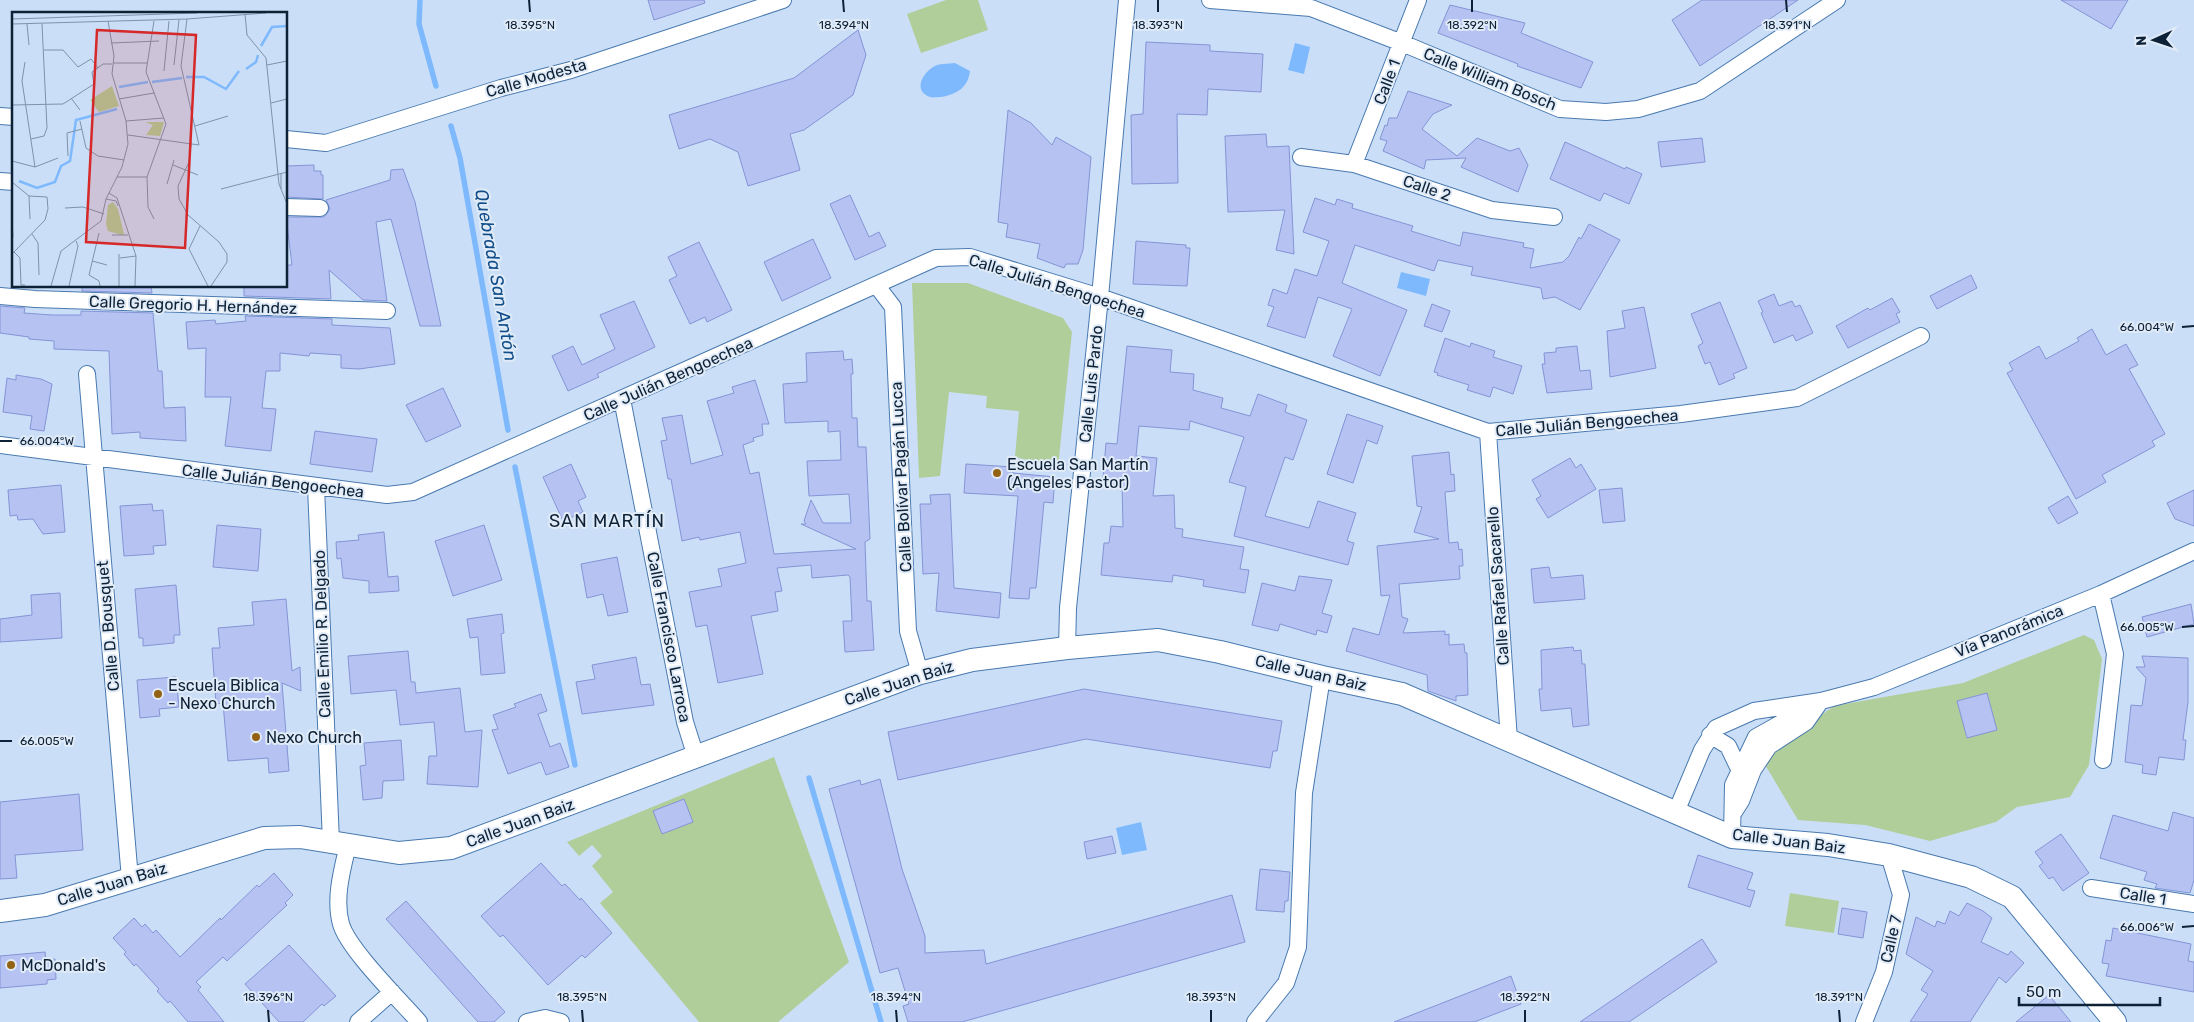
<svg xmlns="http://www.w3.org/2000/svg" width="2194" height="1022" font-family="Rubik,sans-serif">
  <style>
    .green { fill: #afce9a }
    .water { fill: #7fb9fd }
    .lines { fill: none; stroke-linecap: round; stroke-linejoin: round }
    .stream { stroke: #7fb9fd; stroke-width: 5.5 }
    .building { fill: #b5c2f2; stroke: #8494d6 }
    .street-casing { stroke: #4979af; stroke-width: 18 }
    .secondary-casing { stroke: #4979af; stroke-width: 24 }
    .street { stroke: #fff; stroke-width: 16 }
    .secondary { stroke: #fff; stroke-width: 22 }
    .ticks { fill: none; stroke: #0d2137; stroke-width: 2 }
    .poi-dot { fill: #936212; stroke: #e0ebf7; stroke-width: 2 }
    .labels { text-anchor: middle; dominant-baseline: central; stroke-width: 4; stroke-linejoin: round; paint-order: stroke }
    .street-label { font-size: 16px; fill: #0d2137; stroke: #e0ebf7 }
    .poi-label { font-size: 16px; fill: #0d2137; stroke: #e0ebf7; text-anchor: start }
    .water-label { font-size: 18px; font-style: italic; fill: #104d89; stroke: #e0ebf7 }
    .neighbourhood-label { font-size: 18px; letter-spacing: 1px; fill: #0d2137; stroke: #e0ebf7 }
    .inset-river { fill: none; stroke: #7fb9fd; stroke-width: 2.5 }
    .inset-road { fill: none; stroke: #7e93aa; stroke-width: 1 }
    .view { fill: #d62828; fill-opacity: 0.15; stroke: #d62828; stroke-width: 2.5 }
    .inset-edge { fill: none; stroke: #0d2137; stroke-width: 2.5 }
    .ticks-label { font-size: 12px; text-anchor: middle; fill: #0d2137; stroke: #e0ebf7; stroke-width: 4; stroke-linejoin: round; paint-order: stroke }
  </style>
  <rect width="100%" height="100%" fill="#cadff7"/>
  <path class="green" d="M946 0H978L988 30 921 53 907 14Z
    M912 283H968L1063 318 1072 332 1058 467 1015 457 1019 411 986 408 987 396 949 392 940 476 919 478Z
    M2084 635 2094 640 2102 659 2089 765 2070 797 2017 807 1996 822 1930 841 1865 825 1798 820 1764 763 1773 749 1834 706 1963 683Z
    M774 757 849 962 778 1022H699L600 903 613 892 592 866 602 856 592 845 579 856 567 842Z
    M1790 893 1839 901 1834 933 1785 926Z"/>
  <path class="water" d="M1295 43 1310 47 1304 74 1288 70Z
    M955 63 970 71C968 87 958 94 941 97 938 97 933 98 930 97 913 91 922 74 933 67 939 63 948 64 955 63Z
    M1401 272 1430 279 1426 296 1397 288Z
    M1141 822 1147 850 1122 855 1116 828Z"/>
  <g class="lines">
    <path class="stream" d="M420 0 419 24 436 86
      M451 126 460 158 508 430
      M515 467 575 765
      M809 778 881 1022"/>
  </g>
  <path class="building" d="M648 0H704L705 3 654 20Z
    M1702 0H1798L1700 66 1672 20Z
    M2061 0H2128L2111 29Z
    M1450 5 1525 23 1521 33 1593 62 1581 88 1517 66 1518 64 1438 33Z
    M858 30 866 55 853 95 804 130 790 134 800 170 748 186 738 152 710 139 679 149 669 115 794 78Z
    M1146 42 1210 45V51L1263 54 1261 92 1208 89 1207 115 1177 114 1178 183 1132 184 1131 115 1143 114Z
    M1408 91 1452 105 1433 114 1422 129 1457 156 1477 138 1510 151 1519 148 1528 165 1518 192 1461 167 1466 158 1426 160 1424 169 1383 151 1387 141 1380 139 1385 125 1387 126 1389 118H1397Z
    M1008 110 1031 123 1052 145 1056 137 1091 157 1083 250 1078 264H1066L1064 268 1037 258 1040 244 1006 237 1008 224 998 222Z
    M1266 134 1267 147 1289 146 1294 254 1276 250 1285 210 1228 212 1225 136Z
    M1702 138 1705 162 1661 167 1658 142Z
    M1565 142 1625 169 1626 167 1642 174 1629 204 1604 193 1600 201 1550 179Z
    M314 165V171H321V175H323V199L286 197V166Z
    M403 169 415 202 441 326H420L391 219 376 222 387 301 363 300 329 270 331 299 244 296V286H286V265H292L286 217H324L330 209 326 200 390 180 391 170Z
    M850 195 869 237 879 232 886 246 855 260 830 204Z
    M1315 198 1335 205 1337 199 1353 204 1352 208 1413 226 1411 231 1460 246 1463 232 1524 243 1523 247 1534 249 1530 268 1563 262 1569 256 1579 237 1581 239 1589 224 1620 240 1580 310 1555 297 1543 299 1541 288 1471 275 1473 267 1438 260 1434 271 1355 245 1342 283 1407 310 1380 376 1333 356 1352 309 1318 297 1305 338 1267 326 1274 307 1268 305 1273 289 1287 294 1295 269 1317 276 1329 241 1303 232Z
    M813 239 831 278 782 301 764 262Z
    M1136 241 1186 245V248H1190L1187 286 1133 284Z
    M699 242 732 310 707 322 705 317 690 324 669 280 677 276 668 257Z
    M1971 275 1977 288 1937 309 1930 296Z
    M82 286H151L152 293 82 291Z
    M1774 294 1779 306 1792 301 1795 307 1800 305 1813 333 1796 341 1793 335 1774 343 1761 313 1763 312 1758 301Z
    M1892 298 1900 312 1896 314 1900 322 1848 348 1836 326 1868 308 1870 310Z
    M634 301 655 347 597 374 599 377 568 391 552 356 573 346 582 365 615 349 600 315Z
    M1720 302 1747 368 1733 374 1735 378 1719 385 1710 362 1705 364 1698 346 1703 343 1691 314Z
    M1432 304 1450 311 1442 332 1424 326Z
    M0 306 25 308 24 313 52 315H81V311L153 313 158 371H162L164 408 185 407 186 441 140 438V432L112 434 109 351 54 349V341L29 339V337L0 333Z
    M1644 307 1656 368 1610 377 1607 331 1625 328 1622 311Z
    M245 316 332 319V325L390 328 395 364 359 369 341 368V355L310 353 309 356 280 353V371H266L262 408 276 409 271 451 225 446 231 397H205L206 348 188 349 186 322 215 320 216 324 246 321Z
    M2092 329 2106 355 2126 344 2138 365 2129 369 2165 434 2152 441 2155 446 2102 475 2106 482 2076 499 2007 373 2013 370 2009 363 2039 346 2046 359 2079 341 2077 338Z
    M1445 338 1470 347 1471 343 1495 351 1493 357 1522 366 1513 394 1493 387 1490 397 1467 390 1469 385 1437 375 1438 373 1434 372Z
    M1127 346 1172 350 1170 372 1194 374 1193 390 1223 398 1221 408 1250 416 1258 394 1287 405 1285 412 1307 420 1293 460 1285 457 1265 516 1309 528 1318 501 1356 513 1347 541 1354 543 1348 565 1234 536 1246 487 1229 482 1244 437 1190 421 1189 430 1139 426 1136 456 1157 458 1153 496 1174 495 1175 528 1183 529 1182 537 1244 547 1240 569 1249 570 1245 593 1203 586 1204 580 1173 575 1172 582 1101 575 1104 543H1109L1111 526 1123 527 1122 485 1113 484V479L1103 478 1106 443 1117 444Z
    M1577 346 1580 371 1590 370 1592 389 1547 393 1542 364H1545L1544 353 1556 352V348Z
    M843 351 844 360 852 359 853 374H851L852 418H857L858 447H866L870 539 865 542 867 601H871L874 650 845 652 843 621H852L850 577 848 575 812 578 811 565 777 568 782 591 775 592 778 611 751 616 763 674 718 683 707 625 696 627 689 592 722 586 718 569 746 563 740 532 700 540 699 537 682 541 671 479H668L661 441 667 440 662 418 682 415 691 464 723 455 707 401 734 393 732 387 755 380 769 424H762L763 435 753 438 754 441 743 445 750 474 759 472 774 554 856 549 801 524H806L804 521 811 500 823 523H851L849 494 809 496 807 461 841 460 840 431 828 432V421L785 423 783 384 807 382 806 353Z
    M16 375 41 379 52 384 44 431 30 429 32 416 3 412 7 378 16 380Z
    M443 388 461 426 426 442 406 405Z
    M1347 414 1383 426 1377 444 1367 440 1353 483 1327 474Z
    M315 431 377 439 372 472 310 464Z
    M1449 452 1451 475 1454 474 1455 491 1445 492 1449 543 1458 542 1459 550 1462 549 1463 566H1459L1460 579 1399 584 1402 617 1408 619 1403 633 1445 631V635L1449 634V645L1464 644 1465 653H1467L1468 695 1456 696V701L1428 691 1427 675 1346 651 1353 628 1379 635 1390 595 1381 596 1377 546 1439 539 1414 532 1422 507 1417 506 1412 456Z
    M1570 458 1576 468 1581 464 1596 489 1548 518 1536 499 1541 496 1532 480Z
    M571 464 586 497 578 501 583 512 563 521 543 477Z
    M966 464 1013 467V473L1055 477 1053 503 1044 502 1036 588H1030L1029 599 1009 598 1018 496 964 493Z
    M61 485 65 532 43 534 33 519 18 520 17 515 10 516 8 490Z
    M1622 488 1625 521 1603 523 1599 490Z
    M2194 490V526L2175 519 2167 503Z
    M950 494 954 588 1001 593 999 618 936 611 939 573 923 574 920 504H931L930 495Z
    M2068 496 2078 513 2058 524 2048 508Z
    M152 504 153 511 163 510 166 545 153 546 154 554 124 556 120 506Z
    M217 525 261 529 258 571 213 567Z
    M484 525 502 580 453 596 435 541Z
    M384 532 388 577 398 576 399 591 369 593V581L343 578 341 558 337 559 336 542 359 540 358 535Z
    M617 557 628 612 608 616 603 594 587 598 581 564Z
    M1549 567 1551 578 1583 575 1585 599 1534 603 1531 569Z
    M1299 576 1332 580 1322 613 1332 616 1327 633 1317 630 1316 635 1280 624 1278 631 1252 625 1262 583 1295 591Z
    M176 585 180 635H174V643L143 646V638H139L135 589Z
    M60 593 62 638 0 642V619L32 615 31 595Z
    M286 599 292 671 300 667 301 691 282 683 289 771 269 773 268 758 228 761 223 703 216 704 212 648H220L218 628 254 625 252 602Z
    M2191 604 2194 624 2147 637 2142 617Z
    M502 614 504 633 501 634 505 673 481 675 478 637 470 638 467 619Z
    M1573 647 1574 651 1581 650 1582 664H1585L1589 725 1573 727 1571 708 1541 711 1539 689H1542L1541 650Z
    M408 651 411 682H415L416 693 460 688 465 732 482 730 478 787 427 784 429 756H437L434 722 400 725 396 690 351 694 348 656Z
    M2142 656 2188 658V702L2183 740H2186L2184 760 2159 757 2156 775 2142 773 2143 765 2125 762 2131 705 2142 706 2146 678 2136 667H2145Z
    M636 657 641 685 650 684 654 705 582 714 576 682 595 679 592 665Z
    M176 677 179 707 159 709 160 716 140 718 137 680Z
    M1084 689 1282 721 1277 751H1273L1270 768 1086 739 898 780 888 732Z
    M1987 693 1997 730 1967 738 1957 701Z
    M541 694 547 711 538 714 550 747 560 743 569 767 546 775 541 762 508 774 492 730 498 729 493 715 516 707 514 704Z
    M401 740 404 780 383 781 382 798 363 800 360 766 366 765 364 743Z
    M880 779 902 869 925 936V953L984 950 986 964 1232 895 1245 942 962 1022H908L903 1006 909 1004 898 968 880 973 829 789 860 780 861 785Z
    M79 794 83 850 15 855 17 878 0 879V802Z
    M684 799 693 822 662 834 653 811Z
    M2173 812 2194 818V880L2190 893 2155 888 2157 884 2144 880 2147 872 2100 858 2113 815 2168 831Z
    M2061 834 2089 873 2063 891 2053 877 2049 879 2039 866 2043 863 2035 852Z
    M1112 836 1116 853 1087 859 1084 842Z
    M1698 855 1753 873 1747 889 1755 891 1750 907 1688 887Z
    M541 863 562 886 565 884 580 900 581 898 612 933 585 958 582 955 548 985 503 935 500 937 481 916Z
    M1260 869 1290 872 1288 901H1285L1284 912 1256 910Z
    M274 873 293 895 285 903 287 905 227 961 223 957 196 982 201 987 198 990 224 1022H188L170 1001 168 1003 157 991 159 989 136 964 134 966 124 954 126 952 113 938 134 918 142 927 145 924 153 933 156 930 180 957 220 918 221 920 257 885 259 887Z
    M406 901 505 1012 494 1022H478L386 919Z
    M1967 903 1983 911 1992 918 1981 942 2008 955 2011 951 2024 963 2006 983 1999 977 1970 1022H1910L1928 994 1921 990 1933 971 1906 954 1916 917 1935 927 1937 921 1945 924 1950 911 1959 916Z
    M1842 908 1867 912 1863 938 1838 934Z
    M2113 928 2191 944 2188 961 2194 962V992L2106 976 2109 964 2102 963 2106 940 2111 941Z
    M1702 939 1717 962 1629 1022H1580Z
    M289 945 336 996 324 1006 322 1004 303 1022H279L245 984Z
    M45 952 46 960 55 959 56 979 47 980V984L0 988V956Z
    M1511 976 1521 1004 1474 1022H1394Z
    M2049 995 2071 1022H2016Z"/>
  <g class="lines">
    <defs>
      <path id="street" d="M1210 0 1311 8 1402 43 1560 109 1606 112 1638 109 1700 91 1837 0
        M0 116 14 117
        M286 139 326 143 501 88 571 70 783 0
        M1301 157 1354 164 1492 210 1554 217
        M1354 164 1418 0
        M0 181 14 182
        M286 207 320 208
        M877 286 893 307 908 631 920 673
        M0 296 35 299 387 311
        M87 374 130 879
        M622 399 685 722 696 757
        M1488 432 1509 740
        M0 445 387 495 413 492 936 258 970 257 1100 297 1488 432 1681 414 1797 398 1921 336
        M316 487 331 842
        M2101 594 2115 654 2103 760
        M1067 648 1068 608 1100 297 1127 0
        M1710 735 1728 746 1739 769
        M1676 812 1702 750 1716 728 1754 711 1821 701 1874 687 2101 594 2194 551
        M1734 812 1741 801 1753 770 1769 746 1806 722 1818 705
        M1732 837 1733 785 1756 737 1812 706
        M348 845C342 870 334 899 341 924 348 949 400 1000 419 1022
        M2091 888 2194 904
        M358 1022 392 992
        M527 1022 545 1018 561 1022
        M1255 1022 1286 983 1298 947 1304 793 1322 677
        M1864 1022 1884 972 1901 895 1889 855"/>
      <path id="secondary" d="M0 911 45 905 264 838 300 837 399 853 451 848 920 673 972 660 1067 648 1158 640 1220 652 1322 677 1402 694 1732 837 1828 845 1889 855 1971 877 2012 897 2115 1022"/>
    </defs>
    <use href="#street" class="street-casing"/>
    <use href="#secondary" class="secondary-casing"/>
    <use href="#street" class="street"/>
    <use href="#secondary" class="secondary"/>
  </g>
  <path class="ticks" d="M529 0 530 12M843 0 844 12M1158 0V12M1472 0V12M1786 0 1787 12M2182 327 2194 326M0 441H12M2182 627 2194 626M0 741H12M2182 927 2194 926M268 1010 269 1022M582 1010 583 1022M896 1010 897 1022M1211 1010V1022M1525 1010V1022M1839 1010 1840 1022"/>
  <g class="poi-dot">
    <circle cx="997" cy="473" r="5"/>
    <circle cx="158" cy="694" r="5"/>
    <circle cx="256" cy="737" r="5"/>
    <circle cx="11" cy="965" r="5"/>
  </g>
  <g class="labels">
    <g class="street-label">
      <text transform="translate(536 78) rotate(-16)">Calle Modesta</text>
      <text transform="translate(1490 79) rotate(22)">Calle William Bosch</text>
      <text transform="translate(1387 82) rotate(-69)">Calle 1</text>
      <text transform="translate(1427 188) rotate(19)">Calle 2</text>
      <text transform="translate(1057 286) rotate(17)">Calle Julián Bengoechea</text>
      <text transform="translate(193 305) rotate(2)">Calle Gregorio H. Hernández</text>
      <text transform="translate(668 379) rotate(-24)">Calle Julián Bengoechea</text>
      <text transform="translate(1091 384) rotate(-84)">Calle Luis Pardo</text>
      <text transform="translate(1587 423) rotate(-5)">Calle Julián Bengoechea</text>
      <text transform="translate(901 477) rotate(-93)">Calle Bolívar Pagán Lucca</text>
      <text transform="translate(273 481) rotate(7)">Calle Julián Bengoechea</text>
      <text transform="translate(1498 586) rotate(-94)">Calle Rafael Sacarello</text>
      <text transform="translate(108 626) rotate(-95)">Calle D. Bousquet</text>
      <text transform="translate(2009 631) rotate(-22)">Vía Panorámica</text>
      <text transform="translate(322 634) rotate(-92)">Calle Emilio R. Delgado</text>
      <text transform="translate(669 637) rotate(79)">Calle Francisco Larroca</text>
      <text transform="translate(1311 673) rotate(13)">Calle Juan Baiz</text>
      <text transform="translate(899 683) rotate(-18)">Calle Juan Baiz</text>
      <text transform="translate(520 823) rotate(-20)">Calle Juan Baiz</text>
      <text transform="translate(1789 841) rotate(7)">Calle Juan Baiz</text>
      <text transform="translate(112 884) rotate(-17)">Calle Juan Baiz</text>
      <text transform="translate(2143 896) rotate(9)">Calle 1</text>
      <text transform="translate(1891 939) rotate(-77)">Calle 7</text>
    </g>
    <g class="poi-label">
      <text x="1007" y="464">Escuela San Martín<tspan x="1007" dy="18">(Angeles Pastor)</tspan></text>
      <text x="168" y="685">Escuela Biblica<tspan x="168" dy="18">- Nexo Church</tspan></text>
      <text x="266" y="737">Nexo Church</text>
      <text x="21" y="965">McDonald's</text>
    </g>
    <g class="water-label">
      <text transform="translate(496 275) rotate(80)">Quebrada San Antón</text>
    </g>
    <g class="neighbourhood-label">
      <text x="607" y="521">SAN MARTÍN</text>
    </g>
  </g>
  <g transform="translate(12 12)">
    <rect width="275" height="275" fill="#cadff7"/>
    <path d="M100 74 107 94 87 100 78 88ZM133 110H152L148 124 134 123 141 113ZM101 190 106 197 112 222 110 223 96 219 94 212 96 193Z" fill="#afce9a"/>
    <path class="inset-river" d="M249 34 260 15 275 14M234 57 244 50 246 43M174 65H192L214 77 227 59M140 70 170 66M107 75 136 70M7 169 25 176 43 170 49 154 58 149 64 108 105 97"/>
    <path class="inset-road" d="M233 2 235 23 254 46 267 172 275 192M0 7 185 1M0 12 175 7 254 1M15 12 17 33M99 31 147 29M32 38H51L66 55 79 47 86 56M13 50 10 69 23 155M101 51H135M162 53 167 8M255 53 275 49M152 59 157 9M59 86 68 98M107 87 142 81M259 91 275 87M0 93 51 92 82 72 80 60 91 52H100M68 109 74 136 86 144 112 148M114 109 152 106M183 114 216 104M116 123 187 133 169 54 175 7M19 127 32 124 35 116 30 12M179 132 177 150 166 174 167 187 176 203 207 230 215 242V250L199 274M56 144 55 121 70 117M0 149 23 155 46 146M161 153 186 163M269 161V177M105 165H135M0 170 17 184 35 185 36 197 33 208 0 242M155 172 162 148M209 177 275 160M97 181 105 186 124 244 123 274M17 184 18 207M94 187 104 189 106 194M53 196 71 195 92 202M142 207 136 195 135 165 154 112 134 60 142 9M0 209 1 225M188 214 177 237 196 274M87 221 77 263 87 269 88 274M20 222 26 231 27 263M100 223H116M2 240 8 246 9 273H13M108 246 124 244M80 249 95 253M39 274 49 239 89 209 94 187 110 155 116 132 114 109 100 62 102 44 96 9M57 274 66 234 64 229M107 274V242"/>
    <path class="view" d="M85 18 184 23 173 236 74 230Z"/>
    <rect width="275" height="275" class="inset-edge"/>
  </g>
  <g class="ticks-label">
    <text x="530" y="29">18.395°N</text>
    <text x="844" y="29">18.394°N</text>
    <text x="1158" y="29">18.393°N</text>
    <text x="1472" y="29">18.392°N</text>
    <text x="1787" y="29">18.391°N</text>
    <text x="2147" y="331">66.004°W</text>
    <text x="47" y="445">66.004°W</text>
    <text x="2147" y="631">66.005°W</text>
    <text x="47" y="745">66.005°W</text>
    <text x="2147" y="931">66.006°W</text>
    <text x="268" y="1001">18.396°N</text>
    <text x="582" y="1001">18.395°N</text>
    <text x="896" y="1001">18.394°N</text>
    <text x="1211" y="1001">18.393°N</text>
    <text x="1525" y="1001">18.392°N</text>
    <text x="1839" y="1001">18.391°N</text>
  </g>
  <g transform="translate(2154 40) rotate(267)" stroke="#e0ebf7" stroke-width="4" paint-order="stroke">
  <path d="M0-4L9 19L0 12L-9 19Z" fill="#0d2137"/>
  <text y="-8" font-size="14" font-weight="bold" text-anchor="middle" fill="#0d2137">N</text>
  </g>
  <path d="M2019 997v8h141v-8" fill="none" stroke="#0d2137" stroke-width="2.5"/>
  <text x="2026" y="997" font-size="15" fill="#0d2137" stroke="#e0ebf7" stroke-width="4" paint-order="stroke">50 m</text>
</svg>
